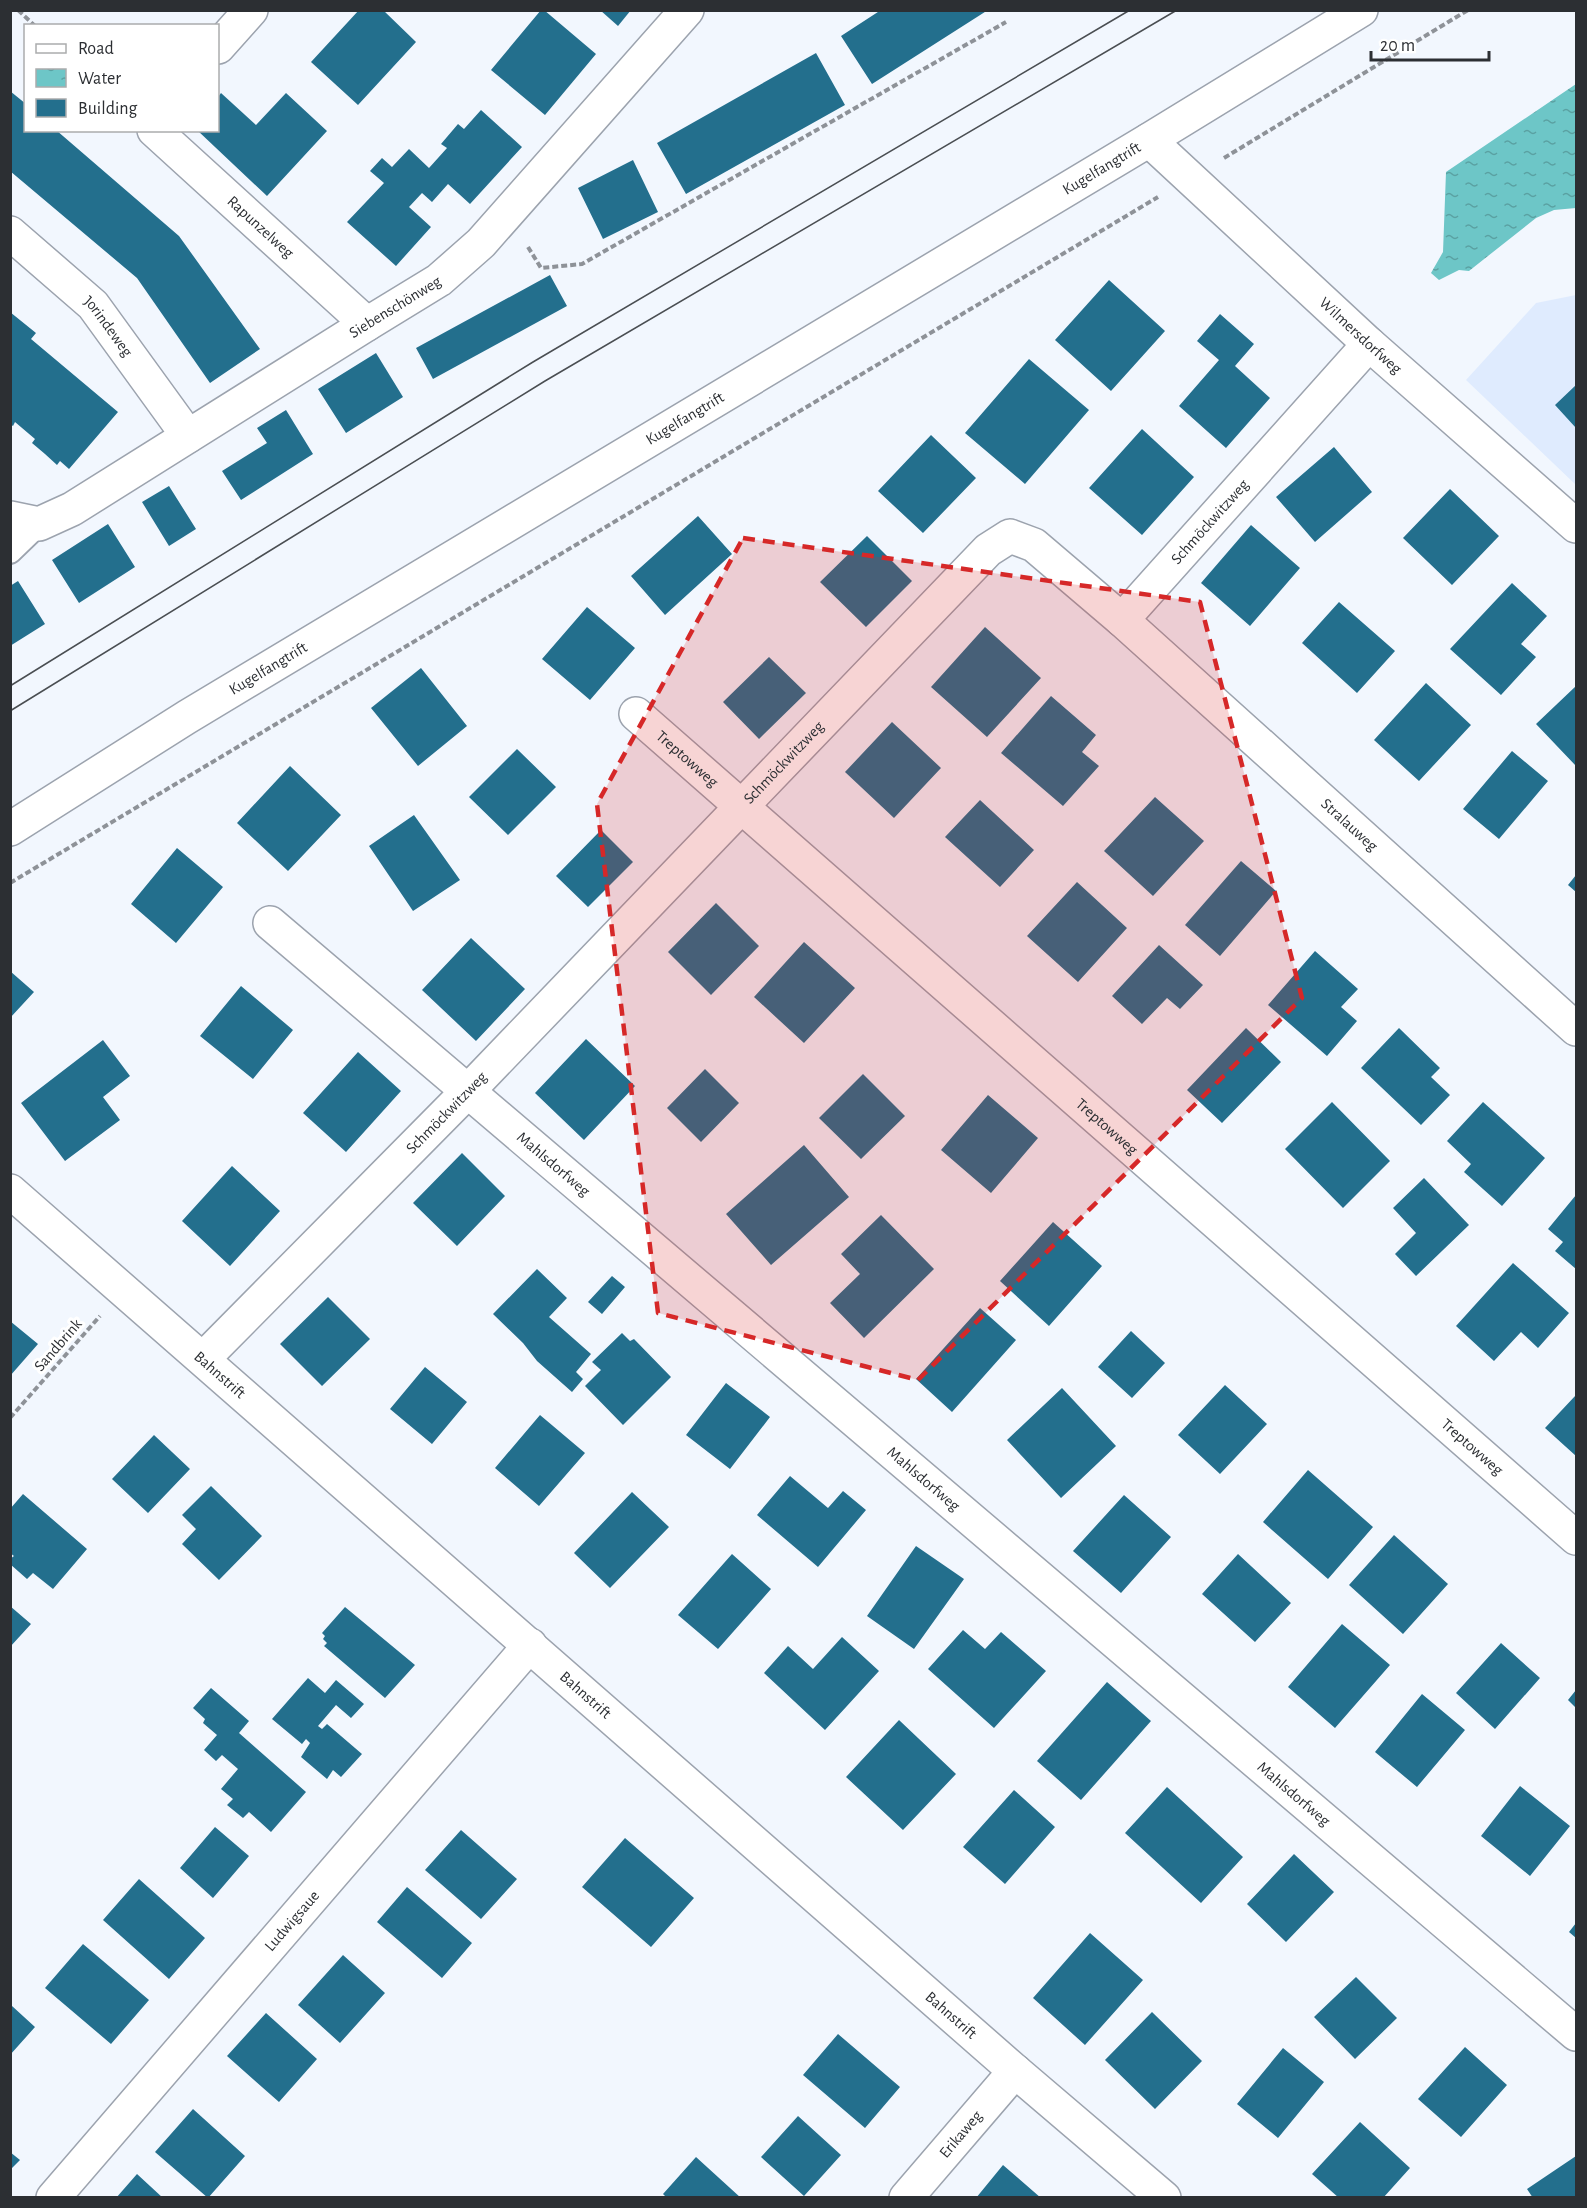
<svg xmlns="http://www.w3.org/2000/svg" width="1587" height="2208" font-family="'Alegreya Sans',sans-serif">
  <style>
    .built { fill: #dfebfe }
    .water { fill: url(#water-ripples) }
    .building { fill: #236f8d }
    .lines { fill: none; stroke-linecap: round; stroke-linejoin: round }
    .lane-casing { stroke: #9ca3ae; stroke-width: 26 }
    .street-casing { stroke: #9ca3ae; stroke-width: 36 }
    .secondary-casing { stroke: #9ca3ae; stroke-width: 36 }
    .path { stroke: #8e9298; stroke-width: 4; stroke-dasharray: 6 3; stroke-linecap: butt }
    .lane { stroke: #fff; stroke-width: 22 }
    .street { stroke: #fff; stroke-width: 33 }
    .secondary { stroke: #fff; stroke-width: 33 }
    .tram { stroke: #4a4e52; stroke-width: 1.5 }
    .marked { fill: #d62828; fill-opacity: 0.2; stroke: #d62828; stroke-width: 4.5; stroke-dasharray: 12 8; stroke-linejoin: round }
    .labels { text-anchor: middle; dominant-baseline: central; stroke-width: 6; stroke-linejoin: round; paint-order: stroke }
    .street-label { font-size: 16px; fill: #2c2f33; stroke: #fff }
  </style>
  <defs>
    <pattern id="water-ripples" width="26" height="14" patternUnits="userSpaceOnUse" patternTransform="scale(1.5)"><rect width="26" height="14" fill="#6dc6c7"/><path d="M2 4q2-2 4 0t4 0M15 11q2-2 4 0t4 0" fill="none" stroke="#5aa1a2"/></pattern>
  </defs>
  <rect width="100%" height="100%" fill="#f2f7fe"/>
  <path class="built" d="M1576 295V485L1466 380 1536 303Z"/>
  <path class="water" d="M1576 84V208L1554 210 1536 218 1469 271 1459 270 1439 280 1431 273 1443 252 1446 172Z"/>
  <path class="building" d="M359 10H383L416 42 358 105 311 62Z
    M541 10H544L596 54 545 115 491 70Z
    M600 10H631L618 26Z
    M881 10H988L872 84 841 36Z
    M816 53 845 105 686 194 657 143Z
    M10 91 26 104V130H56L179 236 260 349 210 383 137 278 10 171Z
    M221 93 256 125 286 93 327 131 267 196 197 130H218V97Z
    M481 110 522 147 470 204 448 184 432 202 422 193 409 207 431 227 396 266 347 222 384 183 370 171 382 158 392 167 409 149 429 168 447 148 441 144 458 124 464 129Z
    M633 160 658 212 603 239 578 188Z
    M550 275 567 306 433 379 416 348Z
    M1109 280 1165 331 1111 391 1055 340Z
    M10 312 36 333 31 339 118 412 69 469 60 461 57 465 45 454 32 443 35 439 15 422 13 426 10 424Z
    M1220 314 1254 344 1235 366 1270 398 1226 448 1179 406 1219 360 1197 341Z
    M376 353 403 397 346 433 318 389Z
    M1029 359 1089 410 1025 484 965 433Z
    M1576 385V428L1555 405Z
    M286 410 313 454 241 500 222 471 267 443 257 428Z
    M1142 429 1194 477 1142 535 1089 488Z
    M931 435 976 478 923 533 878 491Z
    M1334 447 1372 492 1315 542 1276 497Z
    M169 486 196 529 169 546 142 502Z
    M1450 489 1499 536 1452 585 1403 538Z
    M698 516 732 554 665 615 631 576Z
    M108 524 135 567 79 603 52 560Z
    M1251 525 1300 568 1250 626 1201 583Z
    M867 536 912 581 866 627 820 582Z
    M18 581 45 624 10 646V586Z
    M1512 583 1547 616 1521 644 1536 657 1501 695 1450 649Z
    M1339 602 1395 651 1357 693 1302 643Z
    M587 607 635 648 590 700 542 659Z
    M985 627 1041 678 987 737 931 687Z
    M769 657 806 693 759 739 723 702Z
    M421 668 467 726 418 766 371 708Z
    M1426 683 1471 725 1419 781 1374 740Z
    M1576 686V766L1536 724Z
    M1051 696 1096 735 1082 752 1099 766 1063 806 1001 753Z
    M892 722 941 768 894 818 845 772Z
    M517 749 556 787 508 835 469 797Z
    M1512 751 1548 781 1499 839 1463 809Z
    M290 766 341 815 288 871 237 823Z
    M1155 797 1204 841 1153 896 1104 851Z
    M980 800 1034 850 1000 887 945 837Z
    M414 815 460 880 413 911 369 846Z
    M601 830 633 862 588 907 556 876Z
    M177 848 223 887 176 943 131 904Z
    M1241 861 1276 891 1220 956 1185 925Z
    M1576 875V892L1568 885Z
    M1077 882 1127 928 1078 982 1027 936Z
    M716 903 759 946 711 995 668 952Z
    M471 938 525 989 476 1041 422 990Z
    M804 942 855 988 804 1043 754 997Z
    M1159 945 1203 985 1180 1009 1167 998 1142 1024 1112 996Z
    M1315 951 1358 989 1341 1007 1357 1021 1327 1056 1268 1005Z
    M10 971 34 992 10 1018Z
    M241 986 293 1030 253 1079 200 1036Z
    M1246 1028 1281 1062 1222 1123 1187 1090Z
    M1399 1028 1440 1068 1431 1077 1450 1095 1421 1125 1361 1068Z
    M586 1039 635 1086 584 1140 535 1093Z
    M103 1040 130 1076 103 1097 120 1120 65 1161 21 1103Z
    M358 1052 401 1091 346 1152 303 1113Z
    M705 1069 739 1103 701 1142 667 1108Z
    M863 1074 905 1116 861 1159 819 1118Z
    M988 1095 1038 1138 991 1193 941 1150Z
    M1332 1102 1390 1161 1343 1208 1285 1149Z
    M1483 1102 1545 1158 1502 1206 1464 1172 1471 1164 1447 1141Z
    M804 1145 849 1197 771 1265 726 1214Z
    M462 1153 505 1196 457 1246 413 1203Z
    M232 1166 280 1211 230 1266 182 1221Z
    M1424 1178 1469 1225 1416 1276 1395 1254 1416 1233 1393 1208Z
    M1576 1195V1269L1555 1251 1563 1242 1548 1229Z
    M881 1215 934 1269 864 1338 830 1303 860 1274 841 1254Z
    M1053 1222 1102 1266 1049 1326 1000 1281Z
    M1513 1263 1569 1313 1538 1348 1521 1332 1494 1361 1456 1326Z
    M537 1269 567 1298 549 1317 591 1354 576 1372 583 1379 572 1392 537 1361 523 1343 493 1314Z
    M612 1276 625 1287 602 1314 588 1302Z
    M328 1297 370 1339 322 1386 280 1344Z
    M980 1308 1016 1340 952 1412 916 1379Z
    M10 1321 38 1344 10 1376Z
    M1131 1331 1165 1363 1132 1398 1098 1367Z
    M622 1333 630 1341 634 1339 671 1377 623 1425 585 1386 601 1370 592 1362Z
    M425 1367 467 1402 432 1444 390 1409Z
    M726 1383 770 1417 730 1469 686 1435Z
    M1225 1385 1267 1424 1220 1474 1178 1435Z
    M1062 1388 1116 1446 1061 1498 1007 1440Z
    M1576 1395V1456L1545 1428Z
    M540 1415 585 1453 539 1506 495 1468Z
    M154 1435 190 1469 148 1513 112 1479Z
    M1308 1470 1373 1527 1328 1579 1263 1522Z
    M790 1476 828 1508 843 1491 866 1510 818 1567 757 1515Z
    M211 1486 262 1536 219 1580 182 1544 196 1529 182 1515Z
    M632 1492 669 1527 610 1588 574 1553Z
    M23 1494 87 1549 53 1589 33 1573 27 1579 10 1564V1559L14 1556 10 1553V1509Z
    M1124 1495 1171 1537 1121 1593 1073 1551Z
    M1394 1535 1448 1584 1403 1634 1349 1585Z
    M916 1546 964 1579 914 1649 867 1616Z
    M732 1554 771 1589 718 1649 678 1615Z
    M1238 1554 1291 1603 1255 1642 1202 1594Z
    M10 1606 31 1624 10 1647Z
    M345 1607 415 1665 385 1698 324 1646 327 1643 323 1639 325 1636 322 1633Z
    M1342 1624 1390 1665 1335 1728 1288 1687Z
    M963 1630 985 1649 1001 1632 1046 1671 994 1728 928 1669Z
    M842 1637 879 1671 825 1730 764 1673 788 1646 813 1669Z
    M1501 1643 1540 1678 1495 1729 1456 1693Z
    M308 1678 325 1693 336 1680 364 1704 351 1718 336 1705 318 1726 322 1729 327 1724 362 1754 341 1777 333 1770 327 1779 301 1757 310 1743 306 1739 302 1744 272 1719Z
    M1107 1682 1151 1721 1081 1800 1037 1761Z
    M211 1688 249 1721 239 1733 306 1792 271 1832 249 1812 243 1818 227 1805 233 1799 221 1789 238 1769 222 1755 216 1761 204 1750 217 1735 203 1723 205 1719 193 1708Z
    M1576 1690V1708L1568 1700Z
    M1422 1694 1465 1730 1417 1787 1375 1752Z
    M899 1720 956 1774 903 1830 846 1777Z
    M1520 1786 1570 1826 1530 1876 1481 1836Z
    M1167 1787 1243 1857 1201 1903 1125 1833Z
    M1014 1790 1055 1827 1005 1884 963 1847Z
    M215 1827 249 1856 213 1898 180 1868Z
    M461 1830 517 1879 481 1919 425 1870Z
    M625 1838 694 1898 651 1947 582 1887Z
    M1294 1854 1334 1892 1286 1942 1247 1904Z
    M139 1879 205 1938 169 1979 103 1920Z
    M407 1887 472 1943 442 1978 377 1922Z
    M1576 1923V1938L1569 1932Z
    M1090 1933 1143 1980 1085 2045 1033 1998Z
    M83 1944 149 2000 111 2044 45 1988Z
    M343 1955 385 1993 340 2043 298 2005Z
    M1356 1977 1397 2018 1355 2059 1314 2017Z
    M12 2006 35 2027 10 2055V2008Z
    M1152 2012 1202 2061 1155 2109 1105 2060Z
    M266 2013 317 2059 279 2102 227 2056Z
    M838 2034 900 2087 865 2128 803 2075Z
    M1465 2047 1507 2085 1461 2137 1418 2099Z
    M1283 2048 1324 2082 1278 2138 1237 2104Z
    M193 2109 245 2156 208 2198 155 2152Z
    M798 2116 841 2155 804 2196 761 2157Z
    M1360 2122 1410 2168 1383 2198H1339L1312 2174Z
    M10 2152 20 2160 10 2170Z
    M1576 2156V2198H1533L1527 2189Z
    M696 2157 741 2198H667L663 2194Z
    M1003 2165 1041 2198H976Z
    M137 2174 163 2198H116Z"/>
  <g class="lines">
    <defs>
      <path id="lane" d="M10 552 39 524"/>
      <g id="street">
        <path d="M218 47 251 10"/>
        <path id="s1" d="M154 130 367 324"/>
        <path id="s2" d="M1149 140 1369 344 1576 526"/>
        <path id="s3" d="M10 233 93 305 188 436"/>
        <path id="s4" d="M10 518 39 524 72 509 367 324 439 280 481 243 687 10"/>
        <path id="s5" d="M1122 620 1576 1029"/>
        <path id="s6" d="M636 714 1576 1538"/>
        <path id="s7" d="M270 923 1576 2034"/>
        <path id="s8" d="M10 1191 1015 2071 1164 2198"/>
        <path id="s9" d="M204 1358 468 1091 988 550 1010 536 1034 545 1122 620 1369 344"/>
        <path id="s10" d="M53 2198 530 1645"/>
        <path id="s11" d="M906 2198 1015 2071"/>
      </g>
      <g id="secondary">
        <path id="s12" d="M10 829 187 717 1149 140 1361 10"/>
      </g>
    </defs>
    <use href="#lane" class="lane-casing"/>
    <use href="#street" class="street-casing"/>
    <use href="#secondary" class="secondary-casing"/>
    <path class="path" d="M18 10 35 26
      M1224 158 1468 10
      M528 247 541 268 582 264 1006 22
      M10 883 1158 197
      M10 1418 100 1316"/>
    <use href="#lane" class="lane"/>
    <use href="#street" class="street"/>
    <use href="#secondary" class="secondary"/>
    <path class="tram" d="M10 686 533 362 1130 10
      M10 711 545 381 1177 10"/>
  </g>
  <path class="marked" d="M743 538 1200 602 1302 998 918 1380 658 1313 597 804Z"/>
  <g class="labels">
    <g class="street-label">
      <text stroke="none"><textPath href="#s12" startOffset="1276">Kugelfangtrift</textPath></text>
      <text stroke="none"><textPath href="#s1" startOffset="144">Rapunzelweg</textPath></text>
      <text stroke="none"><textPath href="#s4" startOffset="447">Siebenschönweg</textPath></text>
      <text stroke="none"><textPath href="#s3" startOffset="136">Jorindeweg</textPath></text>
      <text stroke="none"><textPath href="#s2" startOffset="288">Wilmersdorfweg</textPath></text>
      <text stroke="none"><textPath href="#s12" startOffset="790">Kugelfangtrift</textPath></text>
      <text stroke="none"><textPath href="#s9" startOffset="1425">Schmöckwitzweg</textPath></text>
      <text stroke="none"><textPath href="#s12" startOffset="304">Kugelfangtrift</textPath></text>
      <text stroke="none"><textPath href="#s6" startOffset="68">Treptowweg</textPath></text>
      <text stroke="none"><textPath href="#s9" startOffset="831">Schmöckwitzweg</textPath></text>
      <text stroke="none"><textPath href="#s5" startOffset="306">Stralauweg</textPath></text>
      <text stroke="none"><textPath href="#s9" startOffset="345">Schmöckwitzweg</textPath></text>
      <text stroke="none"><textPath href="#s6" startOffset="626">Treptowweg</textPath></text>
      <text stroke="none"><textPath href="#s7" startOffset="372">Mahlsdorfweg</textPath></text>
      <text transform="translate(58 1345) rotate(-49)">Sandbrink</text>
      <text stroke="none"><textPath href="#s8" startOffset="279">Bahnstrift</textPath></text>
      <text stroke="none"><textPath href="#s6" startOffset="1112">Treptowweg</textPath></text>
      <text stroke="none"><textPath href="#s7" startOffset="858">Mahlsdorfweg</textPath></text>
      <text stroke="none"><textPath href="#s8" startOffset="765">Bahnstrift</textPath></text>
      <text stroke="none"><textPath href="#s7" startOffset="1344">Mahlsdorfweg</textPath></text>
      <text stroke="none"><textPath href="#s10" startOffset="366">Ludwigsaue</textPath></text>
      <text stroke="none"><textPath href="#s8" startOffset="1251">Bahnstrift</textPath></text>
      <text stroke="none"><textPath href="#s11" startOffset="84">Erikaweg</textPath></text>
    </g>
  </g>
  <rect width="1587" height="2208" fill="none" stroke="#2c2f33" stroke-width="24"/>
  <rect x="24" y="24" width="195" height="108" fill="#ffffff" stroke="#abacad" stroke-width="1.5"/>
  <rect x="36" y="44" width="30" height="9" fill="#ffffff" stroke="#abacad" stroke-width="1.5"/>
  <text x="78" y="54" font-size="18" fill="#2c2f33">Road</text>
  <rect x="36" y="69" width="30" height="18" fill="url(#water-ripples)" stroke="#abacad" stroke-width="1.5"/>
  <text x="78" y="84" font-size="18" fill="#2c2f33">Water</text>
  <rect x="36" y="99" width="30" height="18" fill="#236f8d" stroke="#abacad" stroke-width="1.5"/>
  <text x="78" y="114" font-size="18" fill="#2c2f33">Building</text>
  <path d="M1371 51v9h118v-9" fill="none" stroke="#2c2f33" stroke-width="3"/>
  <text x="1380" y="51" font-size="18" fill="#2c2f33" stroke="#ffffff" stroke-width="4.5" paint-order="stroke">20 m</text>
</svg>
